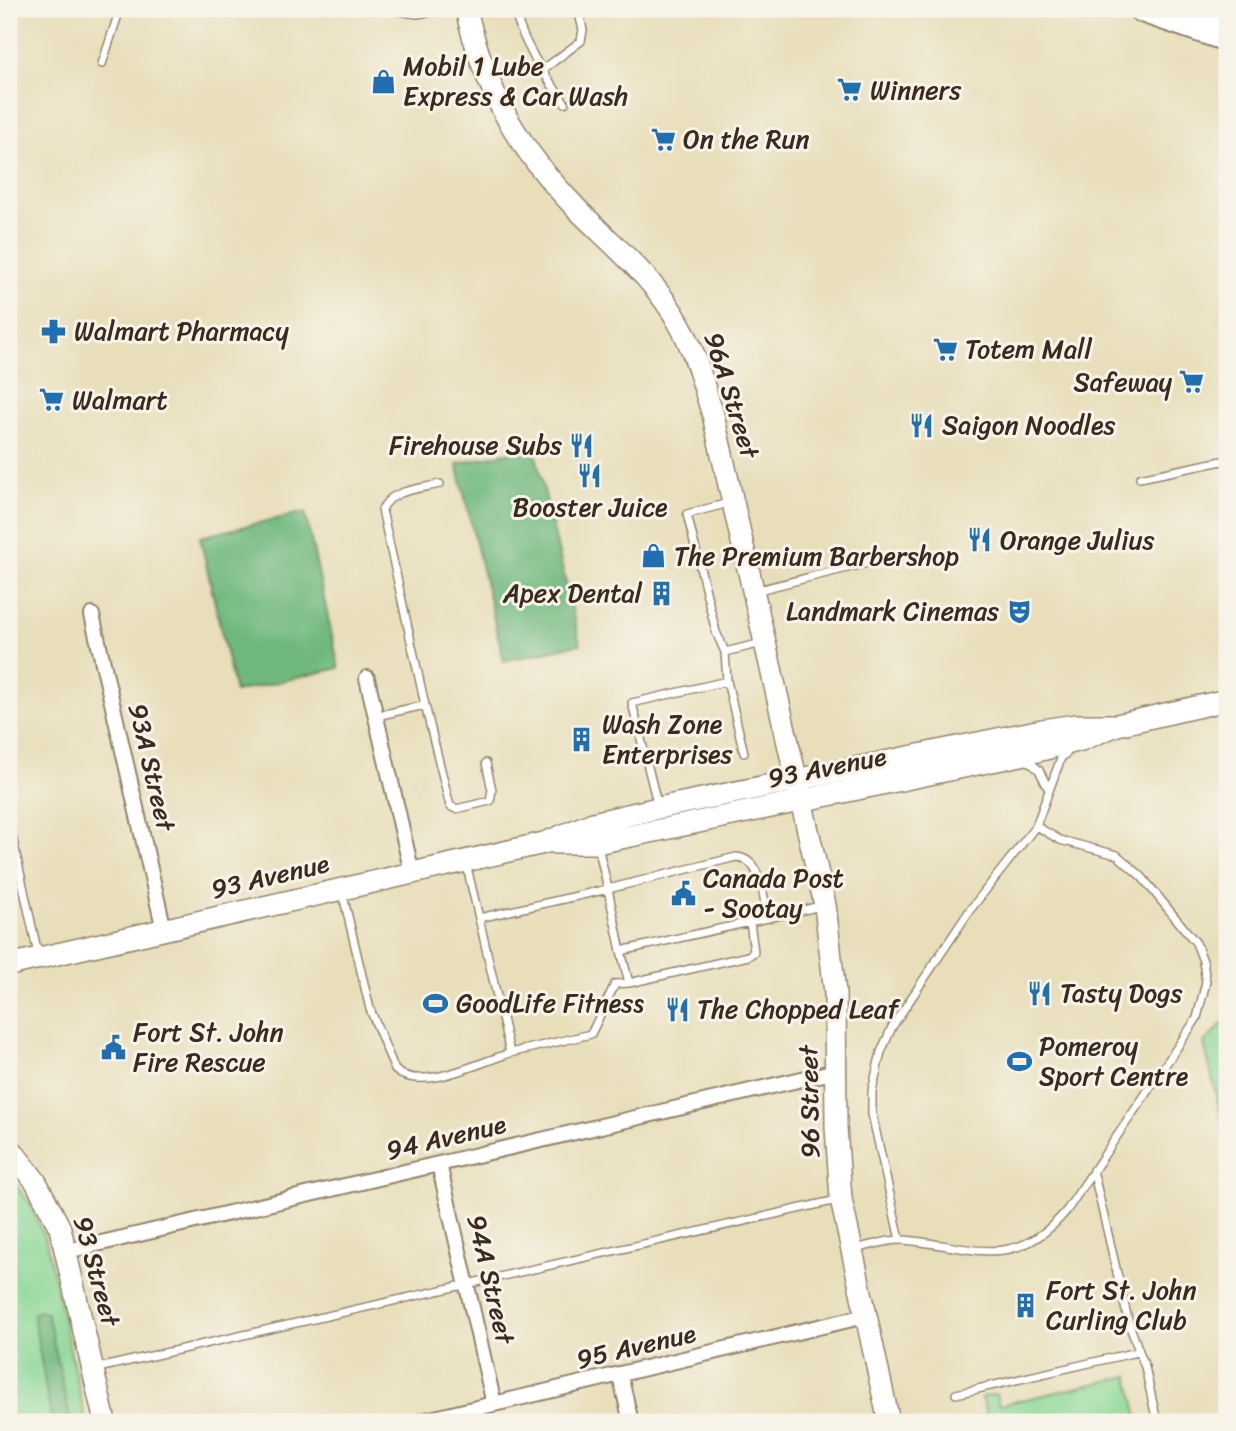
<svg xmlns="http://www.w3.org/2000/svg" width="1236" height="1431" font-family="Sriracha,sans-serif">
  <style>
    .green { fill: #89d795; stroke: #62805a; stroke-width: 2 }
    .forest { fill: #6eb87e; stroke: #54714e; stroke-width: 2 }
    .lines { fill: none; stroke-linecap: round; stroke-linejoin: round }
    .lane-casing { stroke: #92846c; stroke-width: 10 }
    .street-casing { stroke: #92846c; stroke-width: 18 }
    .secondary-casing { stroke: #92846c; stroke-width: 24 }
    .highway-casing { stroke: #92846c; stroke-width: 30 }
    .lane { stroke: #fff; stroke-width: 7 }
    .street { stroke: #fff; stroke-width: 14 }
    .secondary { stroke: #fff; stroke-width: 21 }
    .highway { stroke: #fff; stroke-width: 26 }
    .labels { text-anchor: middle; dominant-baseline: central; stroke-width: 6; stroke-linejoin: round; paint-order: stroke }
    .poi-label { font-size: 26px; fill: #3b2a1e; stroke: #f7f3e8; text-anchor: start }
    .street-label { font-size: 26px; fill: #3b2a1e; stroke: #f7f3e8 }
  </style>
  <rect width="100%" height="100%" fill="#f7f3e8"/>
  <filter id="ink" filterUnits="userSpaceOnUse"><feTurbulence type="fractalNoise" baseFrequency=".0143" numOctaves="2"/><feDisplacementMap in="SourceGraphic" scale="14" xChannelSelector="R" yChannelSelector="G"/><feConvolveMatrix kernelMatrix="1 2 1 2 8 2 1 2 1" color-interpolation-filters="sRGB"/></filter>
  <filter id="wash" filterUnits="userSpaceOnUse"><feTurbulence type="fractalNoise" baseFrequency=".00686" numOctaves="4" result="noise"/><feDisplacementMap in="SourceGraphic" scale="28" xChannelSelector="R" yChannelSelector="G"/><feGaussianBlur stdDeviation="1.57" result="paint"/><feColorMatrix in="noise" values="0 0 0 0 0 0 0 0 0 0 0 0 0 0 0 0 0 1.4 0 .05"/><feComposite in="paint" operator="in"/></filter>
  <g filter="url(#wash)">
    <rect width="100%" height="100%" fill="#e8deba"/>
    <path class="green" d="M1227 1019V1140L1204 1043Z
      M9 1177 30 1203 46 1241 86 1422H9Z
      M1129 1376 1139 1422H988L982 1397 996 1394 999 1405Z"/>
    <path class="forest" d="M534 447 580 644 504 661 457 464Z
      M305 512 339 668 235 692 200 537Z
      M41 1310 47 1313 71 1422H52L33 1314Z"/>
  </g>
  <g filter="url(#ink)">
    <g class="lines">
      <defs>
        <path id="lane" d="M386 9 417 14 449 9
          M514 9C524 46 543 73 565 103
          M102 64 120 9
          M541 71 581 41 583 30 578 9
          M1140 478 1227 460
          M754 591 900 555
          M725 652 762 643
          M727 681 725 652 716 632 687 514 729 503
          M425 705 450 806 456 809 490 801 492 790 486 763
          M376 716 425 705 382 510C390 489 421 489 440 484
          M1026 759 1039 770 1048 788
          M658 807 632 703 727 681 744 753
          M9 822 38 954
          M598 846 608 889 736 857C762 858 763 898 768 918
          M466 863 479 918 608 889 621 951 821 906
          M342 891 370 1009 395 1070C420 1093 481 1062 510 1053L479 918
          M629 983 748 956 754 952 750 922
          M510 1053 591 1034 615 984 629 983 621 951
          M1093 1170 1129 1324 1145 1367 1157 1422
          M900 1240 872 1114V1091L881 1052 892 1027 970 910 1036 826 1061 758 1070 750
          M855 1249C869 1246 888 1239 903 1240 971 1245 1014 1274 1067 1210L1197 1018 1206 982 1203 961 1196 943 1142 877 1117 855 1060 840 1036 826
          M94 1369 837 1200
          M956 1394 1137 1352"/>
        <path id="street" d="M92 615 164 930
          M367 678 412 873
          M439 1164 494 1404
          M67 1251 836 1071
          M620 1375 631 1422
          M418 1422 865 1316"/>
        <path id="secondary" d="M466 9C485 91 519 150 578 210 614 246 656 280 680 325 696 353 703 385 713 415L825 905 835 993 836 1127 841 1199 889 1422
          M556 843H597L1021 755 1081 740 1117 725 1227 700
          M9 965 544 843 593 823 658 808 1042 730 1076 725H1117
          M9 1147 36 1182 60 1228 105 1422"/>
        <path id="highway" d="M1142 9 1227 38
          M1212 9 1227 14"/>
      </defs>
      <use href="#lane" class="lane-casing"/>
      <use href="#street" class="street-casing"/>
      <use href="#secondary" class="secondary-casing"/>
      <use href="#highway" class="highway-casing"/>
      <use href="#lane" class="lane"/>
      <use href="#street" class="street"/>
      <use href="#secondary" class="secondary"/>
      <use href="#highway" class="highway"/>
    </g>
  </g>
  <defs>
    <symbol id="shop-bare" viewBox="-9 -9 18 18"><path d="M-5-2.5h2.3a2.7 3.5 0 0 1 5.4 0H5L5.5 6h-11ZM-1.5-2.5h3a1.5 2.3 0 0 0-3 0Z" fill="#1f6fb2" stroke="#f7f3e8" stroke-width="2.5" paint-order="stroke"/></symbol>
    <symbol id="supermarket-bare" viewBox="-9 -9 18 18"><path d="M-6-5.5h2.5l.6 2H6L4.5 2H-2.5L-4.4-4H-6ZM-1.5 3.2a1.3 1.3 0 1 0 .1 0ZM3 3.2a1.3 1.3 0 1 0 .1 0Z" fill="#1f6fb2" stroke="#f7f3e8" stroke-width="2.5" paint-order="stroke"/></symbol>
    <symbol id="pharmacy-bare" viewBox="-9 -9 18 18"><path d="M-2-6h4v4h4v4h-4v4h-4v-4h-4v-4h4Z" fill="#1f6fb2" stroke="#f7f3e8" stroke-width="2.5" paint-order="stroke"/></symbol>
    <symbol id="restaurant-bare" viewBox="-9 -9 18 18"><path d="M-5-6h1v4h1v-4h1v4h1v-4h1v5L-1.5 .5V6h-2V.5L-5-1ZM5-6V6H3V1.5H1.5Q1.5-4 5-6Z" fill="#1f6fb2" stroke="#f7f3e8" stroke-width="2.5" paint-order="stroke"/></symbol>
    <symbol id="building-bare" viewBox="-9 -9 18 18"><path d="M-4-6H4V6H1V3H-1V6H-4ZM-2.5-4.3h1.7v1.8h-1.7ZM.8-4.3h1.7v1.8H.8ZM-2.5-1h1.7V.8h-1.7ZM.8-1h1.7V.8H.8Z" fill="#1f6fb2" stroke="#f7f3e8" stroke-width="2.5" paint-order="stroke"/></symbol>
    <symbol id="theatre-bare" viewBox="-9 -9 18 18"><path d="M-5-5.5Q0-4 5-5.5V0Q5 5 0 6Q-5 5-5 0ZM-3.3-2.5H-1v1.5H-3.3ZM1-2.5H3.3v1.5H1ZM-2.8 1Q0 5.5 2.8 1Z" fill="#1f6fb2" stroke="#f7f3e8" stroke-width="2.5" paint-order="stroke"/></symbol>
    <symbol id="civic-bare" viewBox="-9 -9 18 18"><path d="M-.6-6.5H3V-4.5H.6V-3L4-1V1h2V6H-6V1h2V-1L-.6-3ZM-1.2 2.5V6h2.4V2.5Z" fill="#1f6fb2" stroke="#f7f3e8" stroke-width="2.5" paint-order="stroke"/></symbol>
    <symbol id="stadium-bare" viewBox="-9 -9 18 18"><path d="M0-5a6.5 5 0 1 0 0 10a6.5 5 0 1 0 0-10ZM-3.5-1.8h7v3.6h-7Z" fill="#1f6fb2" stroke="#f7f3e8" stroke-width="2.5" paint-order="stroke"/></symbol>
  </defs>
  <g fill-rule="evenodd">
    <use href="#shop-bare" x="366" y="64" width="35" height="35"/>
    <use href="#supermarket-bare" x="832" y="72" width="35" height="35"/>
    <use href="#supermarket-bare" x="646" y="122" width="35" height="35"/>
    <use href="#pharmacy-bare" x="36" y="314" width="35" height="35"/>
    <use href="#supermarket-bare" x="928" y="332" width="35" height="35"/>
    <use href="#supermarket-bare" x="1174" y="364" width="35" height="35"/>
    <use href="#supermarket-bare" x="34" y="382" width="35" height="35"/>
    <use href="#restaurant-bare" x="904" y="408" width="35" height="35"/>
    <use href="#restaurant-bare" x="564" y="428" width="35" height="35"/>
    <use href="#restaurant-bare" x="572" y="458" width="35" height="35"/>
    <use href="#restaurant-bare" x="962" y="522" width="35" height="35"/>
    <use href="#shop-bare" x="636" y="538" width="35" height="35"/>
    <use href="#building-bare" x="644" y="576" width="35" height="35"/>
    <use href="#theatre-bare" x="1002" y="594" width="35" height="35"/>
    <use href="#building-bare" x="564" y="722" width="35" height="35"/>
    <use href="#civic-bare" x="666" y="876" width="35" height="35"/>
    <use href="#restaurant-bare" x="1022" y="976" width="35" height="35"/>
    <use href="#stadium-bare" x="418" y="986" width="35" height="35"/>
    <use href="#restaurant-bare" x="660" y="992" width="35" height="35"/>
    <use href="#civic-bare" x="96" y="1030" width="35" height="35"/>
    <use href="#stadium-bare" x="1002" y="1044" width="35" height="35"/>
    <use href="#building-bare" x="1008" y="1288" width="35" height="35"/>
  </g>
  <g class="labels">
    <g class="poi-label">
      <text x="403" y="66">Mobil 1 Lube<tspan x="403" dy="30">Express &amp; Car Wash</tspan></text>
      <text x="870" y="90">Winners</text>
      <text x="683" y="139">On the Run</text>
      <text x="74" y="331">Walmart Pharmacy</text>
      <text x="965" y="349">Totem Mall</text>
      <text x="1172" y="382" text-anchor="end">Safeway</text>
      <text x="72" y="400">Walmart</text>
      <text x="942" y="425">Saigon Noodles</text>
      <text x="562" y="445" text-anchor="end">Firehouse Subs</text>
      <text x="590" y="507" text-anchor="middle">Booster Juice</text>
      <text x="1000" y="540">Orange Julius</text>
      <text x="674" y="556">The Premium Barbershop</text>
      <text x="642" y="593" text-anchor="end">Apex Dental</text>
      <text x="999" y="611" text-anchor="end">Landmark Cinemas</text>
      <text x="602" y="724">Wash Zone<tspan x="602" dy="30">Enterprises</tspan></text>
      <text x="703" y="878">Canada Post<tspan x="703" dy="30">- Sootay</tspan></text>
      <text x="1060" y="993">Tasty Dogs</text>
      <text x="456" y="1003">GoodLife Fitness</text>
      <text x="697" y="1009">The Chopped Leaf</text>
      <text x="133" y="1032">Fort St. John<tspan x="133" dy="30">Fire Rescue</tspan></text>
      <text x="1039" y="1046">Pomeroy<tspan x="1039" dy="30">Sport Centre</tspan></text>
      <text x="1046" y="1290">Fort St. John<tspan x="1046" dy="30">Curling Club</tspan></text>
    </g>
    <g class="street-label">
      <text transform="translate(732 395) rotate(73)">96A Street</text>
      <text transform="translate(152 767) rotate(77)">93A Street</text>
      <text transform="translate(827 767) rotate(-11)">93 Avenue</text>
      <text transform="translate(270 876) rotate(-13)">93 Avenue</text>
      <text transform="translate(809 1102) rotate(-91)">96 Street</text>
      <text transform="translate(446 1137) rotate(-13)">94 Avenue</text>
      <text transform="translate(97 1271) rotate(75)">93 Street</text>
      <text transform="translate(491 1279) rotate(77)">94A Street</text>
      <text transform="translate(636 1346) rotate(-13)">95 Avenue</text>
    </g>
  </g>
  <rect width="1236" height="1431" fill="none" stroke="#f7f3e8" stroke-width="35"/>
</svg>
